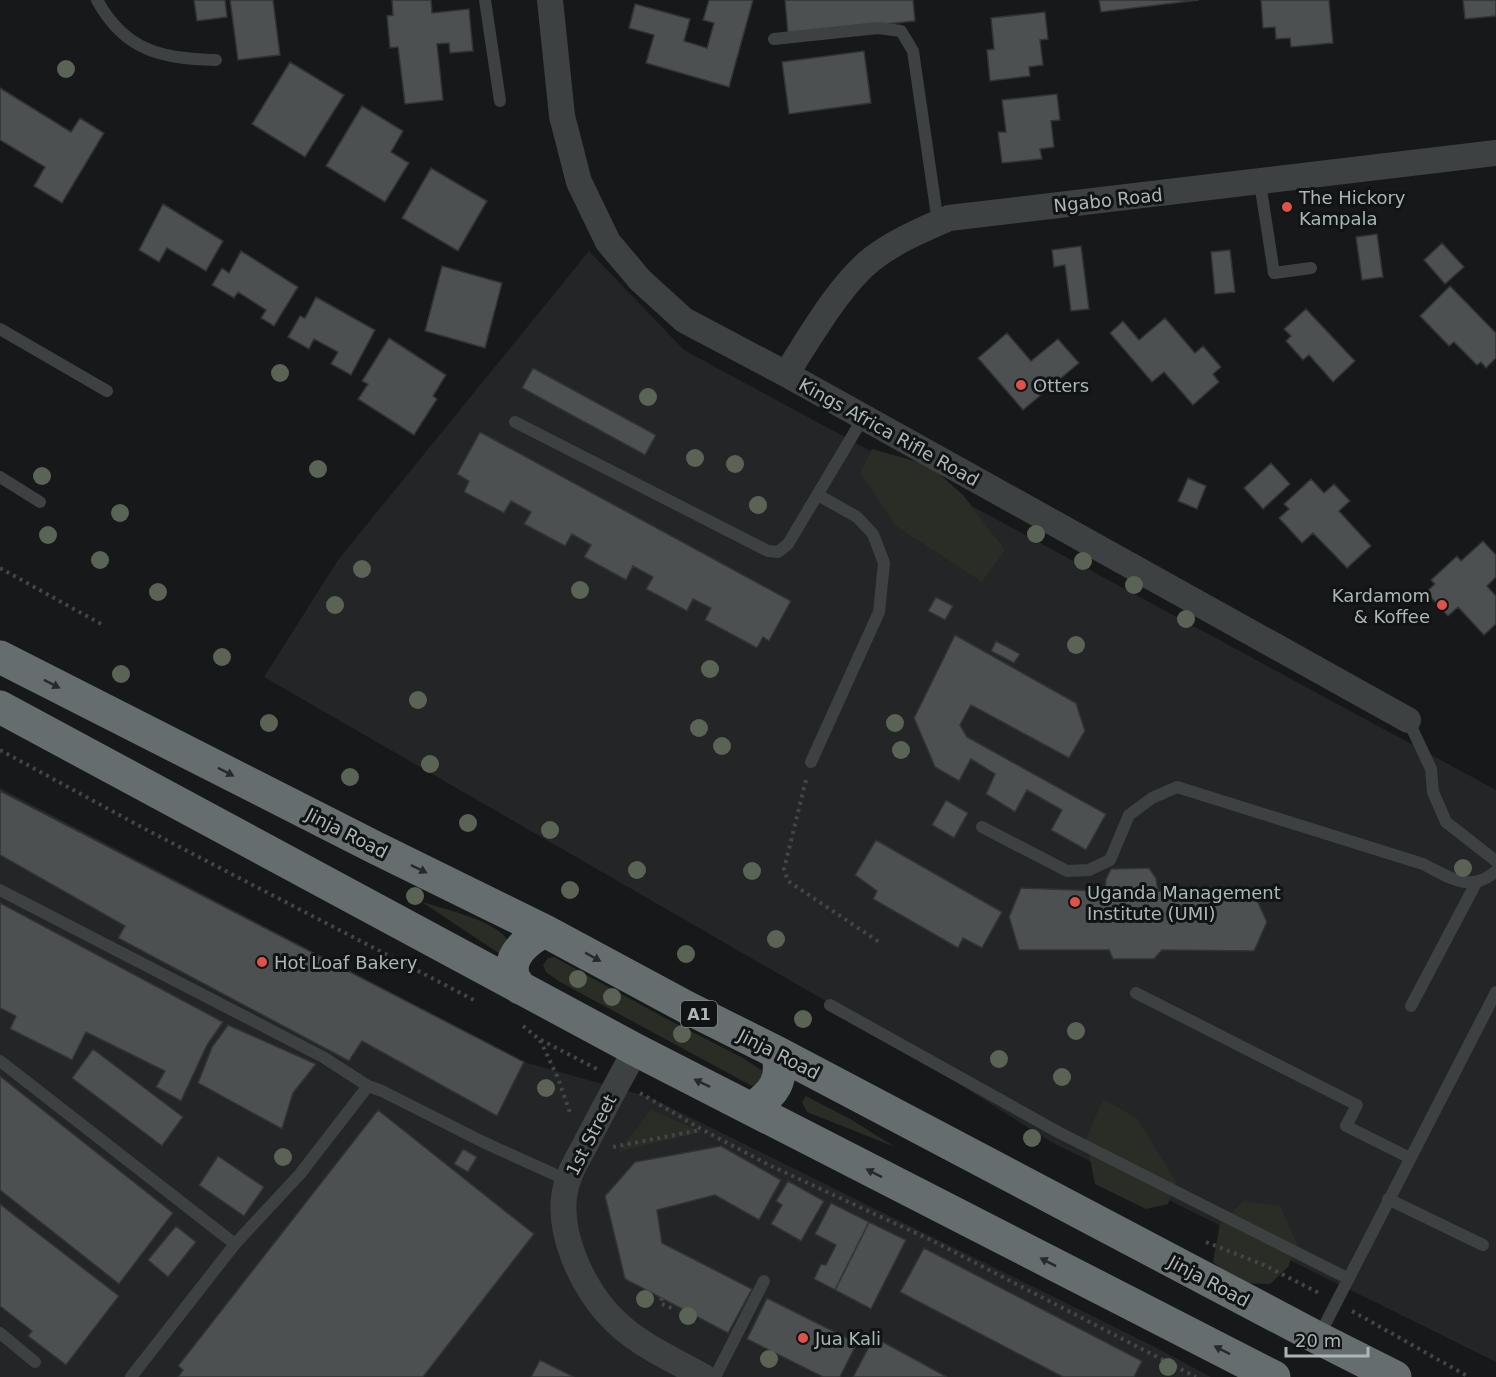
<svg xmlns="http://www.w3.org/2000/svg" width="1496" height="1377" font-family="'DejaVu Sans',sans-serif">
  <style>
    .built { fill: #232526 }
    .green { fill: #292d26 }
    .building { fill: #4c5051; stroke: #313334; stroke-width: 1.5 }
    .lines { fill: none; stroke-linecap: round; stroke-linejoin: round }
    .path { stroke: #414646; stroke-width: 4; stroke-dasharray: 3 4.5; stroke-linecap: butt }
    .lane { stroke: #3d4142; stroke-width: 12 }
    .street { stroke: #3d4142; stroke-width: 26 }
    .highway { stroke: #656d6e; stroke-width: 33 }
    .tree { fill: #5b6354 }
    .oneway { fill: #272a2a }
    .poi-dot { fill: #de524a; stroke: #121314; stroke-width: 2 }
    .labels { text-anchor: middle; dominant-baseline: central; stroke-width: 6; stroke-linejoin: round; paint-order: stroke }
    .shield { fill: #121314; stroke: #7d8586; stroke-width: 1.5 }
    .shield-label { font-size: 16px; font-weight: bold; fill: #abb6b7 }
    .poi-label { font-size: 18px; fill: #abb6b7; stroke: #121314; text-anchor: start }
    .street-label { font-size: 18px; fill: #abb6b7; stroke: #121314 }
  </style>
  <rect width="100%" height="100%" fill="#171819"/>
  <path class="built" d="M589 251 684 350 1496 790V1362L1051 1142 850 1015 264 677 338 560Z
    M0 788 524 1062 649 1097 1155 1347 1211 1377H0Z"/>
  <path class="green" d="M872 449 929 465 963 495 1005 550 982 582 896 526 860 473Z
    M422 902C444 909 498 921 508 941L500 954Z
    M554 957 665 1018 743 1058 761 1070 763 1078 760 1084 752 1086 560 982 546 972 543 965 548 958Z
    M806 1096 852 1120 895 1147 807 1112 802 1102Z
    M1103 1099 1137 1118 1176 1182 1168 1204 1146 1209 1095 1184 1086 1139Z
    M651 1110 702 1132 618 1152Z
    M1244 1201 1280 1206 1297 1244 1288 1267 1270 1284 1239 1283 1213 1262 1220 1224Z"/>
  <path class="building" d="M194 0H225L227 17 197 21Z
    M230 0H273L280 55 238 60Z
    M392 0H431L432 13 469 9 473 51 450 53 449 43 437 44 443 100 405 104 398 47 390 48 387 16 393 15Z
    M709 0H753L729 87 646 63 654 35 629 28 635 4 690 19 684 41 707 48 714 23 703 20Z
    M785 0H913L915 21 788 34Z
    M1099 0H1199L1101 12Z
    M1261 0H1329L1333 43 1291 47 1290 38 1276 39 1275 27 1263 28Z
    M1463 0H1496V16L1465 19Z
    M1045 12 1048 39 1040 40 1043 65 1029 67 1030 76 990 81 987 50 994 49 991 18Z
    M864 51 871 103 789 114 782 62Z
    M290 62 344 95 305 157 252 124Z
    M0 88 71 132 80 118 104 133 62 203 34 186 45 167 0 140Z
    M1057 94 1060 120 1051 121 1054 147 1040 149 1042 159 1002 163 998 132H1006L1002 100Z
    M362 106 403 131 391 152 409 163 385 202 326 166Z
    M431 168 487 201 458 251 402 218Z
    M163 204 223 241 206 271 167 248 159 262 139 250Z
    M1377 234 1383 277 1362 280 1356 237Z
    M1442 243 1464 267 1445 284 1424 260Z
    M1081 246 1089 309 1071 311 1065 265 1054 267 1052 250Z
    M1230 250 1235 292 1215 294 1211 252Z
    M241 251 298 287 274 326 261 318 266 310 238 292 234 298 212 285 222 268 229 273Z
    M442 266 502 283 485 348 425 331Z
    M1450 286 1496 333V358L1486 368 1481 362 1477 365 1454 342 1449 346 1420 316Z
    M316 297 375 330 351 375 331 364 338 352 314 339 309 349 288 337 300 316 305 318Z
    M1306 309 1355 361 1333 382 1309 355 1303 360 1286 341 1291 336 1284 329Z
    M1165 318 1195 353 1203 346 1221 367 1213 374 1219 382 1193 405 1164 372 1152 382 1110 333 1123 321 1139 340Z
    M1007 333 1031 361 1058 339 1079 363 1023 410 978 358Z
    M389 338 446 375 433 396 437 399 414 435 358 399 368 384 362 381Z
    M533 368 656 435 645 455 522 388Z
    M480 432 791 601 769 641 763 637 757 648 705 620 711 608 693 599 687 611 646 589 653 577 633 566 626 580 584 557 591 545 572 534 565 546 524 524 531 512 511 501 504 513 464 492 469 481 457 474Z
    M1271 463 1290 484 1263 509 1244 488Z
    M1188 478 1206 486 1197 509 1178 501Z
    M1311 479 1324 493 1334 484 1350 501 1339 511 1371 546 1347 568 1313 533 1302 543 1279 518 1289 509 1284 504Z
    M1483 541 1496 555V577L1487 586 1496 596V624L1484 635 1458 607 1448 616 1426 592 1435 584 1431 580 1457 556 1461 561Z
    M936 597 953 606 945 620 928 611Z
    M955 635 1076 703 1085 731 1069 758 971 705 960 725 967 737 1106 814 1086 850 1051 830 1062 810 1027 790 1015 812 986 794 995 774 971 759 959 781 935 767 914 718Z
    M996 641 1020 654 1014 663 991 651Z
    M0 791 524 1062 497 1116 362 1041 349 1061 118 938 125 926 0 855Z
    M946 800 968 813 954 838 932 825Z
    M876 840 1002 912 982 948 963 938 958 948 873 899 877 891 855 875Z
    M1149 868 1156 878 1158 891 1255 896 1267 922 1254 951 1162 950 1154 959H1113L1109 950H1019L1009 917 1021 888 1105 891 1106 879 1111 869Z
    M0 903 223 1022 207 1045 181 1101 156 1087 165 1071 86 1032 72 1060 10 1029 16 1016 0 1008Z
    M228 1025 316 1064 293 1093 282 1129 198 1083 212 1047Z
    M93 1049 183 1117 162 1146 72 1078Z
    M0 1076 173 1213 119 1284 0 1190Z
    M378 1110 534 1234 423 1377H178L183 1370 178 1366Z
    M721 1146 781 1180 759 1220 715 1195 657 1210 662 1243 752 1289 728 1333 625 1279 605 1196 635 1162Z
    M463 1149 477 1157 468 1172 454 1164Z
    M218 1156 264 1187 244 1216 199 1185Z
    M788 1181 824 1201 801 1241 771 1224 782 1205 776 1201Z
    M831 1203 869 1222 835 1290 814 1279 821 1264 826 1265 836 1245 815 1234Z
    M0 1204 119 1296 66 1365 28 1336 32 1331 0 1306Z
    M869 1222 906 1240 871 1309 835 1290Z
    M176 1226 196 1242 168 1277 148 1260Z
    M924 1248 1142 1361 1134 1377H1063L900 1292Z
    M767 1298 857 1343 840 1377H823L747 1339Z
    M874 1337 947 1377H853Z
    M540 1360 574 1377H531Z"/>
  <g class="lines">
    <path class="path" d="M0 568 101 624
      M0 750 145 829 474 1000
      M806 780 784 869 788 881 882 944
      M523 1026 539 1039 597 1069
      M540 1040 558 1078 571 1116
      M640 1093 701 1129 771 1166 933 1241 1196 1377
      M613 1147 700 1130
      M1206 1242 1264 1265 1319 1293
      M662 1298 660 1303 674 1309
      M1352 1311 1469 1377"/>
    <path class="lane" d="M97 0C125 51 162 59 216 60
      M485 0 500 101
      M774 39 878 28 901 31 913 51 938 223
      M1260 183 1274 273 1311 268
      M0 329 107 391
      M515 422 768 551 778 552 788 544 863 418
      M0 477 40 502
      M1408 720 1431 769 1433 792 1446 822 1496 861
      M811 762 879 612 884 563 873 534 857 517 818 495
      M982 827 1067 871 1089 870 1110 860 1129 815 1152 798 1177 787 1423 864C1449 877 1470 894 1496 871
      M0 890 323 1057 368 1086
      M1136 993 1357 1105 1346 1126 1410 1158
      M830 1005 1058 1132 1347 1278
      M1411 1006 1476 883
      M0 1061 235 1244
      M1388 1199 1483 1245
      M0 1333 35 1362
      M1318 1338 1496 992
      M131 1377 235 1244 300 1174 368 1086 382 1091 483 1142 567 1180
      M715 1377 764 1281"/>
    <path class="street" d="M550 0 562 116 579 182 608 242 640 280 684 320 786 374 1408 720
      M786 374C809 339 839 285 872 259 895 241 922 230 949 218L1496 153
      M636 1050C619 1079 604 1109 588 1139 582 1152 572 1166 568 1180 552 1225 582 1290 615 1321 639 1345 674 1360 704 1377"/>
    <path class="highway" d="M0 657 374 847 545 931 686 1007 778 1053 1318 1338 1395 1377
      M0 707 636 1050 1274 1377
      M520 988C518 984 514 979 513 975 508 954 530 938 545 931
      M753 1108C775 1092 783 1081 778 1053"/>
  </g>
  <g class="tree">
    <circle cx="66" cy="69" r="9"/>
    <circle cx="280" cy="373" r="9"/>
    <circle cx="648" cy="397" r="9"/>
    <circle cx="695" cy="458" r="9"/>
    <circle cx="735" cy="464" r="9"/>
    <circle cx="318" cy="469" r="9"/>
    <circle cx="42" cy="476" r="9"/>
    <circle cx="758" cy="505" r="9"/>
    <circle cx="120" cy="513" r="9"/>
    <circle cx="1036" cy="534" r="9"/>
    <circle cx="48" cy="535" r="9"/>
    <circle cx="100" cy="560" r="9"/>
    <circle cx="1083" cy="561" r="9"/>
    <circle cx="362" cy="569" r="9"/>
    <circle cx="1134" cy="585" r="9"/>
    <circle cx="580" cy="590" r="9"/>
    <circle cx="158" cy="592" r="9"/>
    <circle cx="335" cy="605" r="9"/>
    <circle cx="1186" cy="619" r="9"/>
    <circle cx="1076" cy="645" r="9"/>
    <circle cx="222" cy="657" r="9"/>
    <circle cx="710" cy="669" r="9"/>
    <circle cx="121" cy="674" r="9"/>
    <circle cx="418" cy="700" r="9"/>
    <circle cx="269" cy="723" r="9"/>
    <circle cx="895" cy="723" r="9"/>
    <circle cx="699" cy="728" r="9"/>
    <circle cx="722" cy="746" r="9"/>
    <circle cx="901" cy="750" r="9"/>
    <circle cx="430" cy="764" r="9"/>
    <circle cx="350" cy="777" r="9"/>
    <circle cx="468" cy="823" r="9"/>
    <circle cx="550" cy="830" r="9"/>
    <circle cx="1463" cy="868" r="9"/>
    <circle cx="637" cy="870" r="9"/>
    <circle cx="752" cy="871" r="9"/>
    <circle cx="570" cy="890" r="9"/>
    <circle cx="415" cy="896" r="9"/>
    <circle cx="776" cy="939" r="9"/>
    <circle cx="686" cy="954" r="9"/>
    <circle cx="578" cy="979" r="9"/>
    <circle cx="612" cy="997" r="9"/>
    <circle cx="803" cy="1019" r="9"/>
    <circle cx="1076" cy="1031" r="9"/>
    <circle cx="682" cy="1034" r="9"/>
    <circle cx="999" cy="1059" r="9"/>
    <circle cx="1062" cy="1077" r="9"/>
    <circle cx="546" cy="1088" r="9"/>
    <circle cx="1032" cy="1138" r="9"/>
    <circle cx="283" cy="1157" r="9"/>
    <circle cx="645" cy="1299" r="9"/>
    <circle cx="688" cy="1316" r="9"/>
    <circle cx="769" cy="1359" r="9"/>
    <circle cx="1168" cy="1367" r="9"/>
  </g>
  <defs><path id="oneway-solid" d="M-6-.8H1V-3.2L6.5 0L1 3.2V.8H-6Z" transform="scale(1.5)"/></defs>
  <g class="oneway">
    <use href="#oneway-solid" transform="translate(52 684) rotate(27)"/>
    <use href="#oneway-solid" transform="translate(226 772) rotate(27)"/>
    <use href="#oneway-solid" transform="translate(419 869) rotate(26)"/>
    <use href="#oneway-solid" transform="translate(593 957) rotate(29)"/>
    <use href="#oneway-solid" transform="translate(702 1083) rotate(-154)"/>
    <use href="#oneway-solid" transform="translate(874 1173) rotate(-153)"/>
    <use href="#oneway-solid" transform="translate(1048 1262) rotate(-153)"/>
    <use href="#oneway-solid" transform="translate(1222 1350) rotate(-153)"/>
  </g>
  <g class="poi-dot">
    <circle cx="1287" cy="207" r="6"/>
    <circle cx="1021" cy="385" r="6"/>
    <circle cx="1442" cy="605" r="6"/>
    <circle cx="1075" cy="902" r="6"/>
    <circle cx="262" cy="962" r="6"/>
    <circle cx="803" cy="1338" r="6"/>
  </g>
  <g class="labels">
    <rect class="shield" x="681" y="1001" width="36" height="26" rx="4.5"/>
    <g class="shield-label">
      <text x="699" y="1014">A1</text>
    </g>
    <g class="poi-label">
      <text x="1299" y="197">The Hickory<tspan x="1299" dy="21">Kampala</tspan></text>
      <text x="1033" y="385">Otters</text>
      <text x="1430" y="595" text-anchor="end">Kardamom<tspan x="1430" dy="21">&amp; Koffee</tspan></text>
      <text x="1087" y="892">Uganda Management<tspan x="1087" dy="21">Institute (UMI)</tspan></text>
      <text x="274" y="962">Hot Loaf Bakery</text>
      <text x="815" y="1338">Jua Kali</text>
    </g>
    <g class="street-label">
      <text transform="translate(1108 200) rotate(-6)">Ngabo Road</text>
      <text transform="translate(889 432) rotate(29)">Kings Africa Rifle Road</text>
      <text transform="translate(347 833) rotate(27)">Jinja Road</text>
      <text transform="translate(779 1054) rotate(27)">Jinja Road</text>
      <text transform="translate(591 1135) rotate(-63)">1st Street</text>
      <text transform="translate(1209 1281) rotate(28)">Jinja Road</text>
    </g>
  </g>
  <path d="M1286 1347v9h82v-9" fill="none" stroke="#abb6b7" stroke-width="3"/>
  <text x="1295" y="1347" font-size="18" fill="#abb6b7" stroke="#121314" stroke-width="4.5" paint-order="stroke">20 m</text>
</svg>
